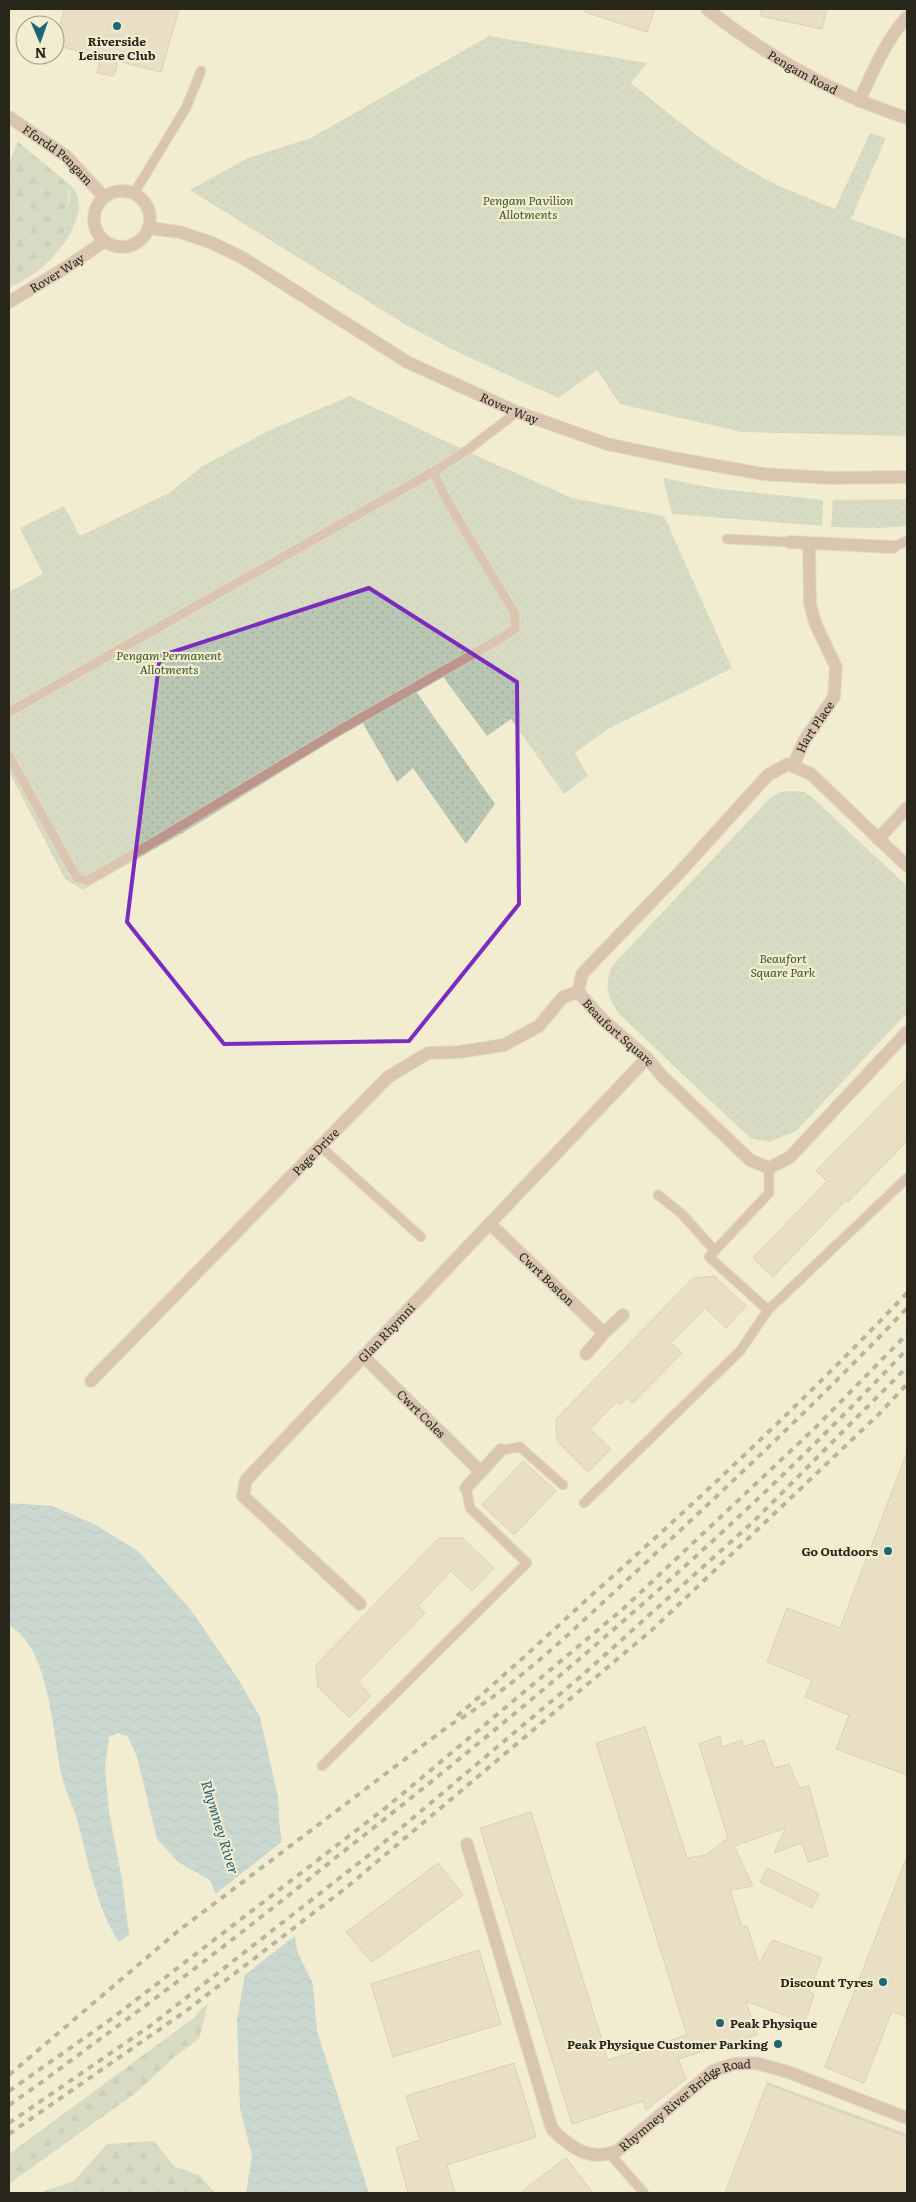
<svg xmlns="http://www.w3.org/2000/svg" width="916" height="2202" font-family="Literata,serif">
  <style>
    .green { fill: url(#green-dots) }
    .forest { fill: url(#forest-firs) }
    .water { fill: url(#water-waves) }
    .pier { fill: #f2ecd0 }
    .building { fill: #decfb7; stroke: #bcad96 }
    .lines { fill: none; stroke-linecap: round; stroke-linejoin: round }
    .service-casing { stroke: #cec8af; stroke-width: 11 }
    .minor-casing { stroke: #cec8af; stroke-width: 14 }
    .service { stroke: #bc968c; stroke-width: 9 }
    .minor { stroke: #bc968c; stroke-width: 12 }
    .rail { stroke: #74705f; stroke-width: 4; stroke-dasharray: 6 6; stroke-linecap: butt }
    .marked { fill: none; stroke: #7b2cbf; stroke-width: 4; stroke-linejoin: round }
    .poi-dot { fill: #1e6575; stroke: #f2ecd0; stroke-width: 2 }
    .labels { text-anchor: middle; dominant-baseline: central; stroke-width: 4.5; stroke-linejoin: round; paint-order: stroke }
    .poi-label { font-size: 12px; font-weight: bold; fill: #28251b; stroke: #f2ecd0; text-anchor: end }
    .street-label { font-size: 12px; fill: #28251b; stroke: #f2ecd0 }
    .park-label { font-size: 12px; font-style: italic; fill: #3b592d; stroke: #f2ecd0 }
    .water-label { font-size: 14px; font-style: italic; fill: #1c5e78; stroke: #f2ecd0 }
  </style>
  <defs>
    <pattern id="green-dots" width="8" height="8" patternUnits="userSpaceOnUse" patternTransform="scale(1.25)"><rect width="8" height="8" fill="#b9c6b3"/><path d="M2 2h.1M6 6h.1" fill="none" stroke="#9faa99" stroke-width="1.8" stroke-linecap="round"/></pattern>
    <pattern id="forest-firs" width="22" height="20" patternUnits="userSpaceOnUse" patternTransform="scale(1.25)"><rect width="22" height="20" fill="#b9c6b3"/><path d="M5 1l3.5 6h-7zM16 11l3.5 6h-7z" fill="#9faa99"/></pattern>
    <pattern id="water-waves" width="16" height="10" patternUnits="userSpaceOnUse" patternTransform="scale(1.25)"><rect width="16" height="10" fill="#9bbfd1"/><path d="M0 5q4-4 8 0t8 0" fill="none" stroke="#86a4b3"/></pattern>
  </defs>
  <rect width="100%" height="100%" fill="#f2ecd0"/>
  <path class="green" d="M489 36 647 63 631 83C675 119 720 156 771 182 792 192 814 200 835 209L870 133 886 138 851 219 907 239V433L905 436 742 432 620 404 597 370 558 398 451 349 403 323 190 190 248 158 311 138Z
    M68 183C91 200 72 234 59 250L70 197Z
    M350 396 466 451 572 498 664 516 732 668 608 729 575 753 588 776 564 794 511 719 487 736 441 674 415 690 495 804 466 844 413 768 397 782 362 722 186 831 83 890 65 879 9 772V592L43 574 20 528 64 506 80 536 171 492 201 467 266 432Z
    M663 478 713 488 823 500 822 526 672 514Z
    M907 499V526L880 528 831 527 833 500Z
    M791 791 805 792 814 799 907 886V1013L796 1131 769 1142 750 1138 619 1014C607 995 604 988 612 966L770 798 780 792Z
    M767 2082 907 2134V2137L767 2084Z"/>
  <path class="forest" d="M18 142 68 183C70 196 65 240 58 251 47 266 25 281 9 288V161Z
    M208 2004 199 2039 173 2058 137 2092 9 2184V2154L195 2017 200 2010Z
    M154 2141 175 2167 199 2175 215 2193H39L74 2181 107 2144Z"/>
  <path class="water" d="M9 1503 52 1506 94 1524 138 1551 191 1610 238 1679 260 1717 278 1797 279 1821 297 1951 313 1984 317 2031 369 2193H246L252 2156 240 2108 237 2021 245 1973 210 1880 178 1862 157 1839 137 1757 128 1737 118 1733 109 1737 105 1767 109 1812 122 1879 129 1935 119 1942C95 1906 88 1857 76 1816 71 1802 64 1787 61 1773 53 1734 49 1645 9 1626Z"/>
  <path class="pier" d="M284 1840 297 1934 241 1978 242 1974 213 1896Z"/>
  <path class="building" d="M64 9H179L161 72 118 61 114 76 97 73 101 57 55 45Z
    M585 9H655L647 32 585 12Z
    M761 9H827L822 29 761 16Z
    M907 1078V1141L848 1202 846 1200 773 1277 753 1258 827 1181 816 1171Z
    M714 1276 746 1306 726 1328 705 1308 671 1343 682 1353 633 1403 627 1398 620 1405 617 1401 590 1429 611 1449 588 1472 557 1441 556 1419 693 1278Z
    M906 1455H907V1775L836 1749 849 1715 805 1697 812 1680 767 1662 787 1608 840 1628Z
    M523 1461 556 1491 514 1535 482 1505Z
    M439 1538H462L494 1568 472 1591 451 1571 418 1606 425 1613 358 1682 371 1696 349 1718 318 1687 316 1665Z
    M645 1727 687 1858 706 1855 728 1838 699 1744 720 1736 722 1747 742 1740V1747L764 1740 774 1768 789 1764 799 1788 809 1786 828 1856 808 1862 802 1843 774 1853 786 1828 734 1846 753 1886 730 1890 742 1927 747 1926 759 1964 772 1940 822 1958 809 1992 814 1994 805 2023 746 2001 757 2035 678 2059 686 2079 646 2110 643 2101 572 2124 480 1828 531 1812 608 2060 687 2035 596 1743Z
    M906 1859 907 2017 892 2011 864 2083 825 2067Z
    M438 1863 463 1895 372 1962 346 1932Z
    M767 1868 819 1894 812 1908 760 1882Z
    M479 1950 501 2024 393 2057 371 1984Z
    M514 2063 536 2137 447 2165 455 2193H408L396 2148 420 2140 406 2096Z
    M767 2084 907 2137V2193H725Z
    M566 2158 593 2193H520Z"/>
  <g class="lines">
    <defs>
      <path id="service" d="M134 193 186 108 201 71
        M727 539 790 542
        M893 547 907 541
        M9 712 433 472 466 451 517 412
        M9 756 77 878 87 881 161 838 338 731 503 637 515 629V614L449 504 433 472
        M320 1146 421 1237
        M658 1195 682 1214 715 1251
        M768 1310 709 1257 769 1193V1168
        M501 1450 520 1447 563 1485
        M584 1503 740 1351 768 1310 907 1178
        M322 1766 527 1563 470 1508 466 1488
        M610 2154 644 2193"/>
      <g id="minor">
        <path id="s1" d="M707 9C768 57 833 94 907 118"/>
        <path d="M859 101C873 72 885 41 907 17"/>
        <path id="s2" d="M9 117 66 156 104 197"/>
        <circle cx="122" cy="219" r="28"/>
        <path id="s3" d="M149 228 180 232 212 243 243 258 407 362 517 412 607 444 679 459 763 474 830 478 907 477"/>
        <path id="s4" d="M9 302 62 270 105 241"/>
        <path d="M790 542 893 547"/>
        <path id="s5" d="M793 766 804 741 834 697 836 667 816 625 810 604 809 543"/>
        <path d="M878 839 907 808"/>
        <path id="s6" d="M907 866 811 774 788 764 768 775 680 872 582 974 578 992 603 1020 647 1058 662 1076 750 1160 769 1168 790 1157 907 1032"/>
        <path id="s7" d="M490 1224 604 1333"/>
        <path d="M586 1354 604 1333 623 1315"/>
        <path id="s8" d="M363 1356 481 1472"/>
        <path id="s9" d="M91 1381 388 1077 428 1053 459 1052 504 1045 539 1026 563 997 578 992"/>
        <path d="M466 1488 501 1450"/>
        <path id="s10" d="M360 1604 243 1496 246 1480 647 1058"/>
        <path id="s11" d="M467 1844 552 2129C571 2148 590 2162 617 2151L713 2071 734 2064 756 2063 788 2072 907 2118"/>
      </g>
    </defs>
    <use href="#service" class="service-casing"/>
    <use href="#minor" class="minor-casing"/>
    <use href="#service" class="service"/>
    <use href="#minor" class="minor"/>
    <path class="rail" d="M457 1716C504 1676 549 1634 595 1592 703 1496 808 1397 907 1293
      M9 2075 178 1931 450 1725C520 1684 579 1624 639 1569 730 1484 821 1399 907 1308
      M9 2091 110 2020 388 1806 624 1608 816 1427 907 1334
      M9 2105C40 2084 70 2061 100 2039 180 1981 257 1921 334 1859 535 1701 732 1536 907 1349
      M9 2123 150 2026 369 1855 579 1678 752 1523 907 1367
      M9 2134 186 2011 347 1887 653 1629 879 1414 907 1384"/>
  </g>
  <path d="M0 0H916V2202H0ZM369 588 517 682 519 904 409 1041 224 1044 127 922 160 656Z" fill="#f2ecd0" fill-opacity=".55" fill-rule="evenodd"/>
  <path class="marked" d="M369 588 517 682 519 904 409 1041 224 1044 127 922 160 656Z"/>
  <g class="poi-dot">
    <circle cx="117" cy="26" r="5"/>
    <circle cx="888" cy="1551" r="5"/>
    <circle cx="883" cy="1982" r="5"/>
    <circle cx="720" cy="2023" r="5"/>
    <circle cx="778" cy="2044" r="5"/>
  </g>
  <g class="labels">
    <g class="poi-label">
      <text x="117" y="41" text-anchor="middle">Riverside<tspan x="117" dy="14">Leisure Club</tspan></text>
      <text x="878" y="1551">Go Outdoors</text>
      <text x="873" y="1982">Discount Tyres</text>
      <text x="730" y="2023" text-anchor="start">Peak Physique</text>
      <text x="768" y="2044">Peak Physique Customer Parking</text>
    </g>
    <g class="street-label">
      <text stroke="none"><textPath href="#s1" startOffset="115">Pengam Road</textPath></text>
      <text stroke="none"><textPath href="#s2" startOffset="62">Ffordd Pengam</textPath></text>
      <text stroke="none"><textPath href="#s4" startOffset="56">Rover Way</textPath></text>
      <text stroke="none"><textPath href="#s3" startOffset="406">Rover Way</textPath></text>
      <text stroke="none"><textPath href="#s5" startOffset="45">Hart Place</textPath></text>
      <text stroke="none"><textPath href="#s6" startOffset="529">Beaufort Square</textPath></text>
      <text stroke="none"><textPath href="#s9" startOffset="321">Page Drive</textPath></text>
      <text stroke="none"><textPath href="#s7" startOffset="79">Cwrt Boston</textPath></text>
      <text stroke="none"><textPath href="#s10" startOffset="379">Glan Rhymni</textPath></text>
      <text stroke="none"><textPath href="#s8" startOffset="82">Cwrt Coles</textPath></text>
      <text stroke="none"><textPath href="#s11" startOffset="455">Rhymney River Bridge Road</textPath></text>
    </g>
    <g class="park-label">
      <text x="528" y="200">Pengam Pavilion<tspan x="528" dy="14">Allotments</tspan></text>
      <text x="169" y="655">Pengam Permanent<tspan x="169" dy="14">Allotments</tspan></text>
      <text x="783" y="958">Beaufort<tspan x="783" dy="14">Square Park</tspan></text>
    </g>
    <g class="water-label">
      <text transform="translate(221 1827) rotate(73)">Rhymney River</text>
    </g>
  </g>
  <rect width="916" height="2202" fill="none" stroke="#28251b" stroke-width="20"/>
  <g transform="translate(40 40) rotate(178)"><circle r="24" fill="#f2ecd0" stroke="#a19c88"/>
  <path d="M0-4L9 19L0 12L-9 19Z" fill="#1e6575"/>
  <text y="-8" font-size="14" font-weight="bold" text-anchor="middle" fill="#28251b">N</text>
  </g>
</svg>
